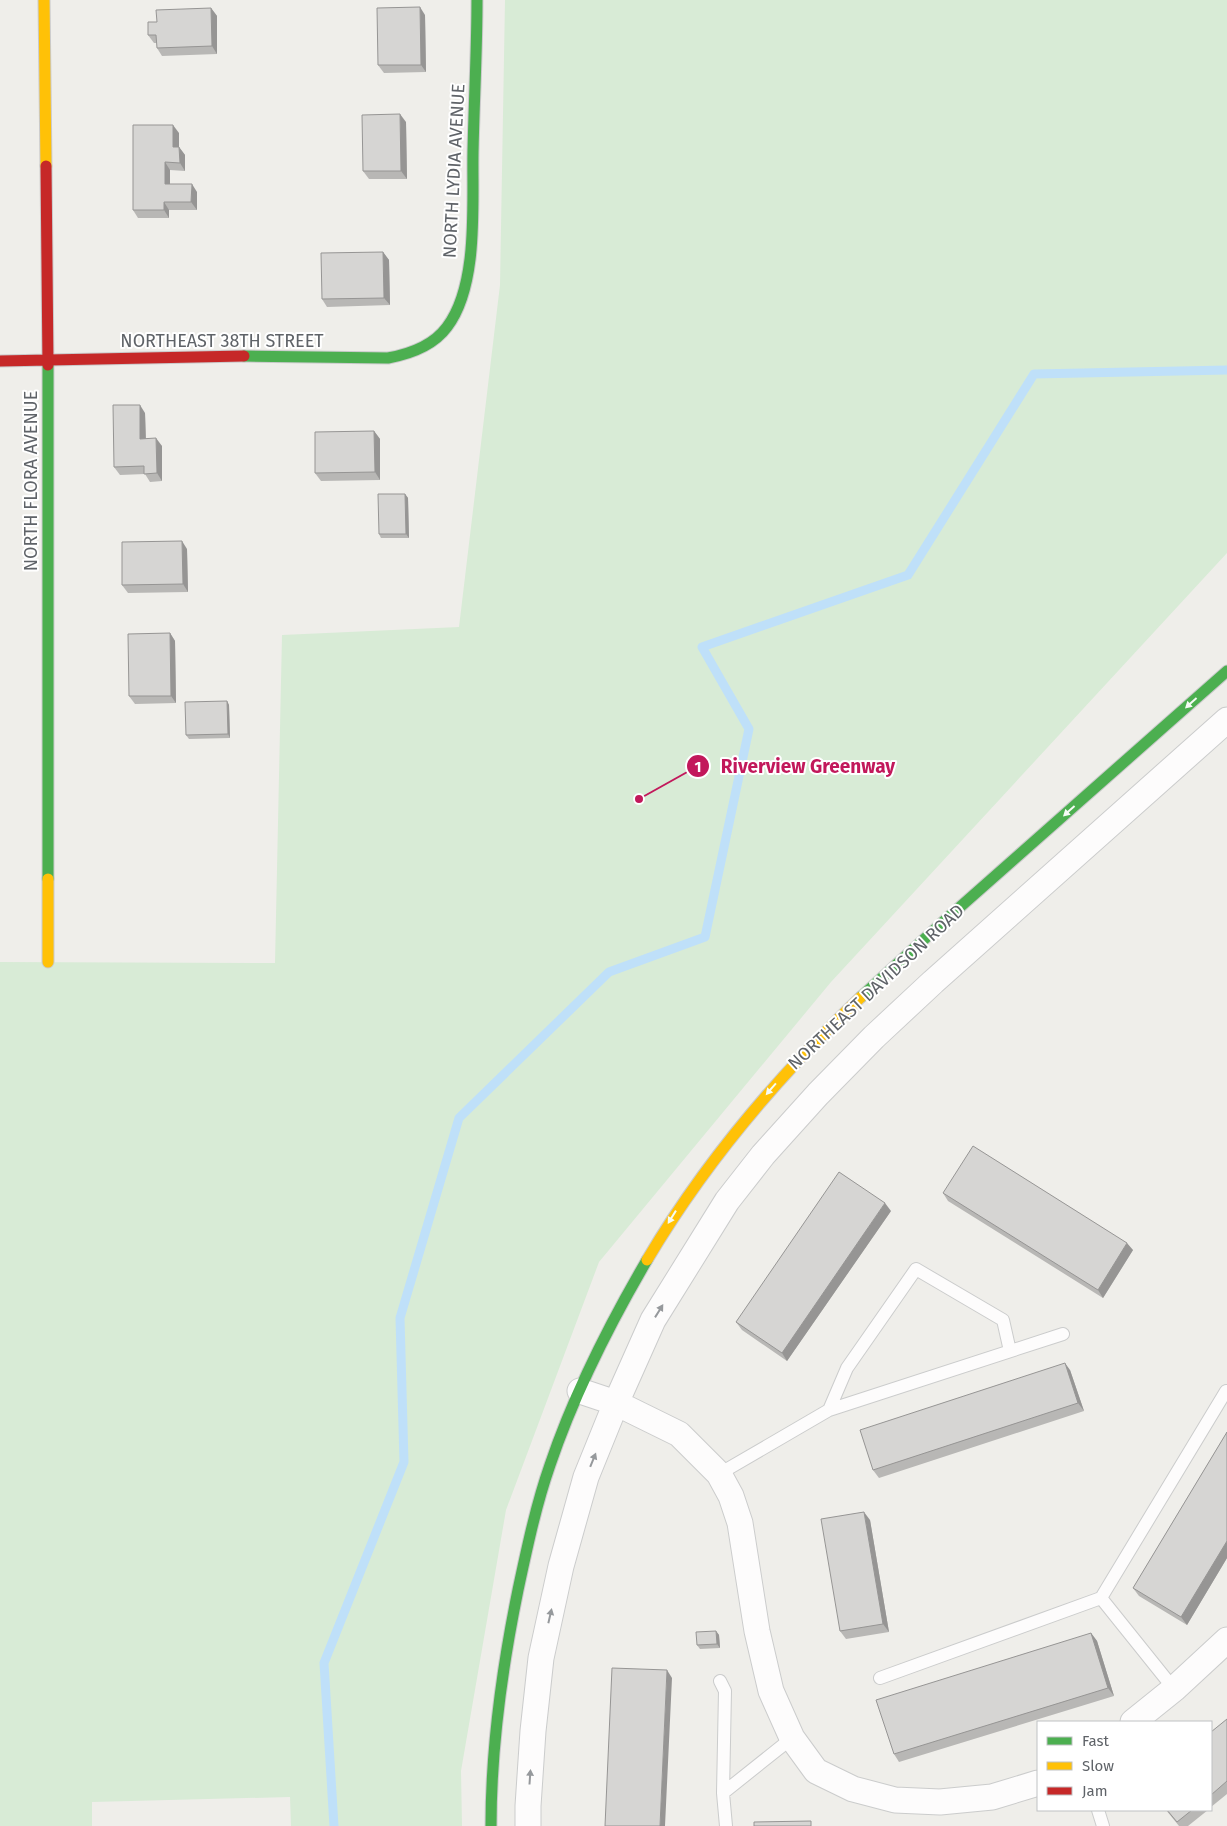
<svg xmlns="http://www.w3.org/2000/svg" width="1227" height="1826" font-family="'Fira Sans',sans-serif">
  <style>
    .green { fill: #d8ebd6 }
    .lines { fill: none; stroke-linecap: round; stroke-linejoin: round }
    .stream { stroke: #bfe0f9; stroke-width: 9 }
    .lane-casing { stroke: #cbcccc; stroke-width: 14 }
    .street-casing { stroke: #cbcccc; stroke-width: 27 }
    .fast-casing { stroke: #cacacb; stroke-width: 13 }
    .slow-casing { stroke: #cacacb; stroke-width: 13 }
    .jam-casing { stroke: #cacacb; stroke-width: 13 }
    .lane { stroke: #fdfcfc; stroke-width: 12 }
    .street { stroke: #fdfcfc; stroke-width: 25 }
    .fast { stroke: #4caf50; stroke-width: 11 }
    .slow { stroke: #ffc107; stroke-width: 11 }
    .jam { stroke: #c62828; stroke-width: 11 }
    .wall { fill: #b8b7b5 }
    .shaded-wall { fill: #969594 }
    .building { fill: #d6d5d3; stroke: #969594 }
    .oneway { fill: #f6fbf6 }
    .oneway2 { fill: #96999c }
    .labels { text-anchor: middle; dominant-baseline: central; stroke-width: 4; stroke-linejoin: round; paint-order: stroke }
    .street-label { font-size: 18px; fill: #5f6368; stroke: #fff }
    .leader { fill: none; stroke: #c2185b; stroke-width: 2 }
    .callout-dot { fill: #c2185b; stroke: #fff; stroke-width: 2 }
    .mark-label { font-size: 15px; text-anchor: middle; font-weight: bold; fill: #fff }
    .callout-label { font-size: 19px; text-anchor: middle; font-weight: bold; fill: #c2185b; stroke: #fff; stroke-width: 4; stroke-linejoin: round; paint-order: stroke }
  </style>
  <rect width="100%" height="100%" fill="#efeeea"/>
  <path class="green" d="M505 0H1227V553L831 982 599 1262 506 1510 461 1771 462 1826H291L290 1797 92 1802V1826H0V962L275 963 282 635 459 627 500 285Z"/>
  <g class="lines">
    <path class="stream" d="M334 1826 324 1663 404 1462 400 1318 459 1118 609 972 705 937 749 729 702 647 908 575 1034 374 1227 370"/>
    <defs>
      <path id="lane" d="M829 1410 847 1368 916 1269 1003 1320 1010 1351
        M719 1474 829 1410 1063 1334
        M1101 1598 1174 1689
        M880 1678 1101 1598 1226 1391
        M720 1681 725 1691 723 1793 726 1826
        M723 1793 792 1738
        M1098 1810 1103 1826"/>
      <path id="street" d="M580 1391 616 1403 679 1434 719 1474 731 1496 740 1523 757 1631 771 1691 792 1738 816 1771 853 1789 895 1800 940 1802 992 1797 1038 1783
        M1133 1722 1174 1689 1227 1640
        M528 1826V1806L533 1731 541 1658 561 1566 586 1477 616 1403 653 1320 727 1201 763 1155 818 1094 874 1037 933 982 1227 720"/>
      <path id="fast" d="M244 356 388 358C410 354 433 346 447 327 479 285 472 203 473 152 474 102 477 51 477 0
        M48 365V879
        M861 997 943 922 1227 671
        M491 1826C491 1746 502 1668 518 1590 527 1548 536 1505 550 1465 574 1394 609 1325 647 1260"/>
      <path id="slow" d="M44 0 46 166
        M48 879V962
        M647 1260C705 1162 778 1076 861 997"/>
      <path id="jam" d="M46 166 48 365
        M0 361 244 356"/>
    </defs>
    <use href="#lane" class="lane-casing"/>
    <use href="#street" class="street-casing"/>
    <use href="#fast" class="fast-casing"/>
    <use href="#slow" class="slow-casing"/>
    <use href="#jam" class="jam-casing"/>
    <use href="#lane" class="lane"/>
    <use href="#street" class="street"/>
    <use href="#fast" class="fast"/>
    <use href="#slow" class="slow"/>
    <use href="#jam" class="jam"/>
  </g>
  <path class="wall" d="M211 8 217 16V54L162 56 157 48V43H154L148 35 157 22Z
    M425 15 426 72 384 73 378 65Z
    M406 122 407 179H369L363 171Z
    M179 133V147L185 155V171L170 170V184L197 192V210H169V218H138L133 210Z
    M383 252 389 260 390 305 327 307 322 299Z
    M145 413 146 439 162 446V481L150 482 145 474 120 475 114 467Z
    M374 431 380 439V480L321 481 315 473Z
    M405 494 408 498 409 538H381L379 534Z
    M187 549 188 592 128 593 122 585Z
    M170 633 175 641 176 703 135 704 129 696Z
    M227 701 229 705 230 738 189 739 186 735Z
    M943 1193 1133 1250 1103 1298 948 1201Z
    M891 1211 787 1361 742 1330 736 1322Z
    M1070 1370 1084 1411 879 1478 873 1470Z
    M1227 1432V1558L1187 1625 1139 1596 1133 1588Z
    M870 1520 889 1632 846 1639 840 1631Z
    M716 1631 719 1635 720 1648 700 1649 697 1645Z
    M1091 1633 1097 1641 1114 1696 899 1762 894 1754Z
    M1227 1719V1794L1211 1807V1732Z
    M1166 1810H1208L1188 1826H1179Z"/>
  <path class="shaded-wall" d="M420 7 425 15 426 72 421 65Z
    M211 8 217 16V54L212 46Z
    M400 114 406 122 407 179 401 171Z
    M173 125 179 133V155L173 147Z
    M179 147 185 155V171L180 163Z
    M165 162 170 170V192L165 184Z
    M192 184 197 192V210L191 202Z
    M164 202 169 210V218L164 210Z
    M383 252 389 260 390 305 384 298Z
    M140 405 145 413 146 447 140 439Z
    M374 431 380 439V480L375 472Z
    M156 438 162 446V481L157 473Z
    M405 494 408 498 409 538 406 534Z
    M182 541 187 549 188 592 183 584Z
    M170 633 175 641 176 703 171 696Z
    M227 701 229 705 230 738 228 734Z
    M885 1203 891 1211 787 1361 782 1353Z
    M1127 1243 1133 1250 1103 1298 1098 1290Z
    M1065 1363 1070 1370 1084 1411 1078 1403Z
    M864 1512 870 1520 889 1632 883 1624Z
    M1227 1541V1558L1187 1625 1181 1617Z
    M716 1631 719 1635 720 1648 717 1644Z
    M1091 1633 1097 1641 1114 1696 1108 1688Z
    M667 1670 672 1678 665 1826H660Z"/>
  <path class="building" d="M420 7 421 65H378L377 8Z
    M211 8 212 46 157 48 156 35H148V22H157L156 10Z
    M400 114 401 171H363L362 115Z
    M133 125H173V147H179L180 163 165 162V184H192L191 202H164V210H133Z
    M383 252 384 298 322 299 321 253Z
    M113 405H140V439L156 438 157 473 144 474V466L114 467Z
    M374 431 375 472 315 473V432Z
    M378 494H405L406 534H379Z
    M182 541 183 584 122 585V542Z
    M170 633 171 696H129L128 634Z
    M227 701 228 734 186 735 185 702Z
    M973 1146 1127 1243 1098 1290 943 1193Z
    M839 1172 885 1203 782 1353 736 1322Z
    M1065 1363 1078 1403 873 1470 860 1430Z
    M1227 1432V1541L1181 1617 1133 1588Z
    M864 1512 883 1624 840 1631 821 1519Z
    M716 1631 717 1644 697 1645 696 1632Z
    M1091 1633 1108 1688 894 1754 876 1700Z
    M612 1668 667 1670 660 1826H605Z
    M1227 1719V1781L1211 1795V1732Z
    M1167 1810H1192L1177 1822Z
    M811 1821V1826H754V1822Z"/>
  <defs><path id="oneway-solid" d="M-6-.8H1V-3.2L6.5 0L1 3.2V.8H-6Z" transform="scale(1.25)"/></defs>
  <g class="oneway">
    <use href="#oneway-solid" transform="translate(1191 703) rotate(138)"/>
    <use href="#oneway-solid" transform="translate(1069 811) rotate(138)"/>
    <use href="#oneway-solid" transform="translate(771 1089) rotate(131)"/>
    <use href="#oneway-solid" transform="translate(672 1217) rotate(122)"/>
  </g>
  <g class="oneway2">
    <use href="#oneway-solid" transform="translate(659 1311) rotate(-58)"/>
    <use href="#oneway-solid" transform="translate(593 1460) rotate(-68)"/>
    <use href="#oneway-solid" transform="translate(550 1616) rotate(-77)"/>
    <use href="#oneway-solid" transform="translate(530 1777) rotate(-86)"/>
  </g>
  <g class="labels">
    <g class="street-label">
      <text transform="translate(454 171) rotate(-87)">NORTH LYDIA AVENUE</text>
      <text x="222" y="341">NORTHEAST 38TH STREET</text>
      <text transform="translate(31 481) rotate(-90)">NORTH FLORA AVENUE</text>
      <text transform="translate(876 987) rotate(-43)">NORTHEAST DAVIDSON ROAD</text>
    </g>
  </g>
  <path class="leader" d="M639 799L698 766"/>
  <g class="callout-dot">
    <circle cx="639" cy="799" r="5"/>
    <circle cx="698" cy="766" r="12"/>
  </g>
  <g class="mark-label">
    <text x="698" y="772">1</text>
  </g>
  <g class="callout-label">
    <text x="808" y="773">Riverview Greenway</text>
  </g>
  <rect x="1037" y="1721" width="175" height="90" fill="#ffffff" stroke="#bfc1c3"/>
  <rect x="1047" y="1737" width="25" height="8" fill="#4caf50" stroke="#bfc1c3"/>
  <text x="1082" y="1746" font-size="15" fill="#5f6368">Fast</text>
  <rect x="1047" y="1762" width="25" height="8" fill="#ffc107" stroke="#bfc1c3"/>
  <text x="1082" y="1771" font-size="15" fill="#5f6368">Slow</text>
  <rect x="1047" y="1787" width="25" height="8" fill="#c62828" stroke="#bfc1c3"/>
  <text x="1082" y="1796" font-size="15" fill="#5f6368">Jam</text>
</svg>
